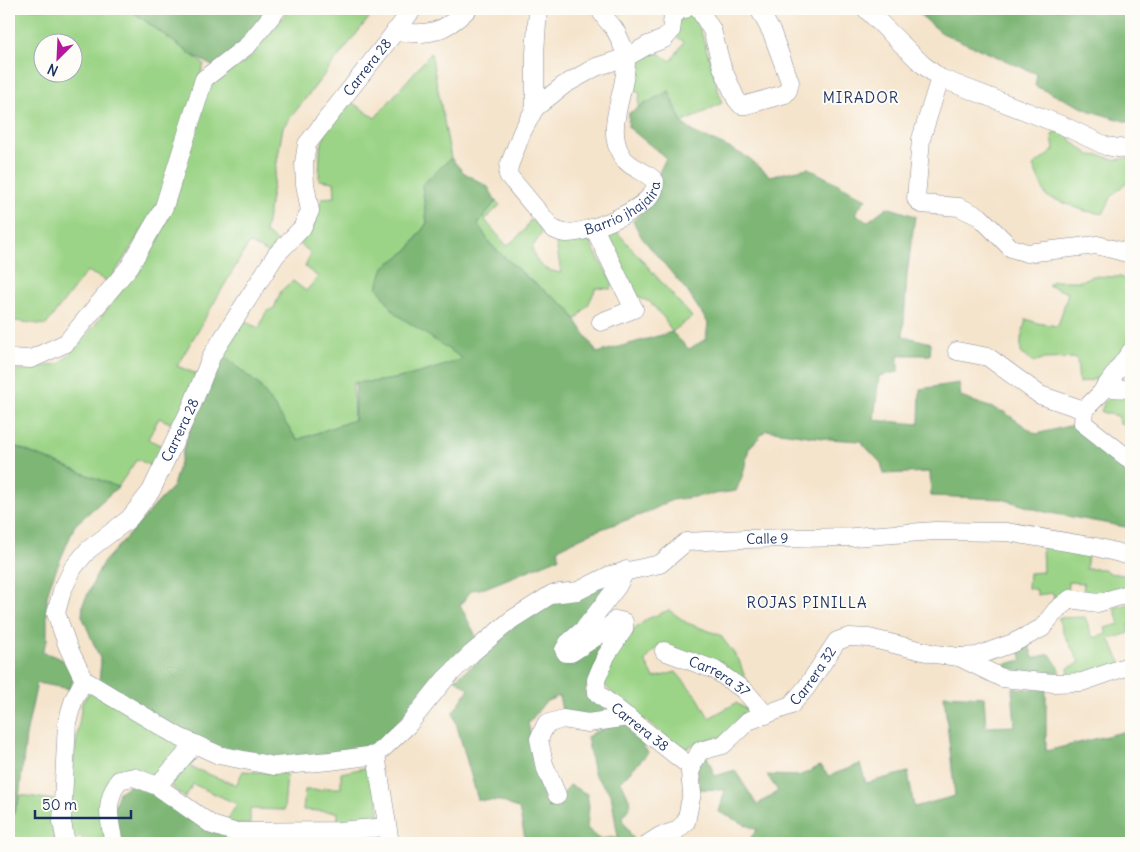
<svg xmlns="http://www.w3.org/2000/svg" width="1140" height="852" font-family="Delius,sans-serif">
  <style>
    .green { fill: #9cd487; stroke: #5c8272; fill-rule: evenodd }
    .forest { fill: #7db674; stroke: #4c7269 }
    .lines { fill: none; stroke-linecap: round; stroke-linejoin: round }
    .minor-casing { stroke: #888a95; stroke-width: 19 }
    .minor { stroke: #fff; stroke-width: 18 }
    .labels { text-anchor: middle; dominant-baseline: central; stroke-width: 4; stroke-linejoin: round; paint-order: stroke }
    .street-label { font-size: 14px; fill: #1b2f5e; stroke: #fdfcf7 }
    .neighbourhood-label { font-size: 15px; letter-spacing: 1px; fill: #1b2f5e; stroke: #fdfcf7 }
  </style>
  <rect width="100%" height="100%" fill="#fdfcf7"/>
  <filter id="ink" filterUnits="userSpaceOnUse"><feTurbulence type="fractalNoise" baseFrequency=".02" numOctaves="2"/><feDisplacementMap in="SourceGraphic" scale="10" xChannelSelector="R" yChannelSelector="G"/><feConvolveMatrix kernelMatrix="1 2 1 2 8 2 1 2 1" color-interpolation-filters="sRGB"/></filter>
  <filter id="wash" filterUnits="userSpaceOnUse"><feTurbulence type="fractalNoise" baseFrequency=".0096" numOctaves="4" result="noise"/><feDisplacementMap in="SourceGraphic" scale="20" xChannelSelector="R" yChannelSelector="G"/><feGaussianBlur stdDeviation="1.12" result="paint"/><feColorMatrix in="noise" values="0 0 0 0 0 0 0 0 0 0 0 0 0 0 0 0 0 1.4 0 .05"/><feComposite in="paint" operator="in"/></filter>
  <g filter="url(#wash)">
    <rect width="100%" height="100%" fill="#f5e4cc"/>
    <path class="green" d="M9 9H129L204 64 159 203 109 282 87 271 46 325 9 320ZM42 42H72V72H42Z
      M289 9H376L283 127 265 233 281 244 270 254 249 243 177 366 199 375 179 427 159 418 148 439 170 450 161 471 137 459 118 487 9 444V370H19L60 364 91 330 157 243 179 191 187 150 208 87 251 57Z
      M687 15 694 16C707 43 713 74 722 103L682 123 669 91 638 107 640 93 625 86 633 66 641 56 658 53 671 61 684 42 671 33 675 24Z
      M431 53 451 158 422 185 427 223 408 250 384 267 464 359C425 372 395 382 353 383L354 420 297 440 260 386 223 355 243 321 259 328 266 312 274 308 281 291 285 287 293 281 306 291 318 277 305 267 311 253 299 243 312 231 322 198 335 197 334 182 319 180 320 149 328 126 350 101 375 118Z
      M1055 132 1069 133 1071 141 1090 155 1104 156 1115 160 1131 157V178L1112 196 1103 214 1085 211 1046 196 1033 166 1054 150 1052 135Z
      M496 201 500 205 485 220 507 246 524 231 530 220 540 226 541 234 532 248C538 267 542 269 561 273L556 243 560 239 583 230 613 284 611 289 596 288 588 305 576 320 491 245 478 224Z
      M612 226 692 317 672 332 664 318 650 302 640 298 630 288 601 231Z
      M1092 276 1121 277 1131 284V307L1128 310 1131 314V340L1100 378 1079 383 1077 358 1043 359 1034 362 1021 354V339L1026 319 1037 323 1058 326 1068 293 1048 285 1052 281H1080Z
      M1131 394V427L1120 424 1118 416 1101 412 1104 403 1108 398Z
      M1042 545 1088 555 1086 569H1104L1109 573 1131 576V588L1113 593 1083 595 1084 583 1068 582 1067 599 1055 607 1053 593 1037 595V590L1028 588 1029 573 1043 572Z
      M1131 603V625H1128L1130 633 1109 639 1122 664 1070 679 1068 668 1080 663 1064 634 1058 618 1085 617 1093 638 1107 634 1105 628 1120 624 1114 608Z
      M669 610 687 623 720 635 739 660 747 684 741 682 723 662 704 659 659 645 645 661 654 678 676 672 698 698 709 718 736 703 753 713 721 737 700 741 683 750 618 699 604 685 609 666 635 629 647 619Z
      M95 689 186 746 157 779 114 778 108 843H84L81 836 67 841 68 798 82 703 88 694Z
      M197 752 190 767 236 785 243 771 287 774 284 810 250 809V825L226 822 237 804 193 784 185 798 165 781Z
      M374 766 380 820 338 827V812L303 810 305 790H321L324 788H341V773Z
      M21 795 54 800V843H9V824Z"/>
    <path class="forest" d="M129 9H270L242 44 214 67 189 53Z
      M913 9H1131V123L1090 111 1035 86 1037 74 942 33Z
      M669 91 682 123 695 133 723 145 749 158 770 176 808 168 866 199 855 213 867 222 887 207 915 216 907 274 903 336 931 343 930 355H898V372L879 376 874 420 919 424 920 389 959 383 961 397 1004 412 1036 434 1077 424 1131 466V528L1045 512 1002 499 931 496 930 472 884 474 881 463 860 441 829 439 766 430 749 448 743 474 736 491 672 500 646 513 593 532 558 549 559 558 485 588 472 590 460 605 477 638 374 748 278 760 227 752 167 725 99 682 101 661 82 616 83 604 102 564 173 486 189 431 223 355 260 386 297 440 354 420 356 382C394 383 428 371 463 359L396 314 377 287 384 267 408 250 427 223 422 185 451 158 463 172 488 187 496 201 478 224 491 245 524 275 568 308 597 353 672 332 689 349 706 339 708 323 687 291 642 238 633 221 657 196 658 175 666 158 628 127 629 113Z
      M9 444 118 487 75 525 51 582 47 596V641L42 652C57 657 69 659 75 676L70 689 37 683 26 735 19 799 9 824Z
      M609 580 578 625 612 630 585 691 599 700 610 715 576 716 562 710 559 696 545 702 528 724 547 798 558 801 570 785 587 794 589 806 587 828 599 839 618 837 611 794 594 774 587 737 595 732 624 722 636 734 648 753 621 781 631 803 622 819 635 842 634 843H526L519 809 501 801 478 800 453 712 469 689 455 679 479 661 493 641 518 622 564 597 574 601Z
      M1028 642 1033 658 1050 654 1061 671 1035 678 992 671 966 659 988 656 989 664 1001 665 1022 660 1017 644Z
      M1012 688 1046 690V751L1131 730V843H746L757 830 719 812 725 790 699 789 697 767 706 754 715 776 735 770 757 805 778 791 767 775 799 776 820 766 829 776 860 764 866 783 908 772 914 807 955 796 944 695 984 697 986 727 1015 726Z
      M130 785H144L206 828 381 832 382 843H121L113 812 119 792Z"/>
  </g>
  <g filter="url(#ink)">
    <g class="lines">
      <defs>
        <g id="minor">
          <path id="s1" d="M538 9 535 53V108L522 132 509 166 508 175 552 228C557 231 561 233 567 233 588 233 643 211 653 192 655 189 655 184 655 181 646 171 629 168 622 156 603 127 628 90 626 59 626 52 617 32 613 27 608 21 603 17 600 9"/>
          <path d="M699 9 712 30 722 67 736 99 741 105H746L785 94 788 90 790 82 772 33 759 9"/>
          <path d="M866 9 922 64 940 78 1064 126 1106 146 1131 150"/>
          <path d="M395 31C427 37 445 32 468 9"/>
          <path d="M940 78 921 139 916 199 921 204 959 207 980 217 1011 248 1027 253 1097 245 1131 254"/>
          <path d="M535 108 564 85 596 67 627 57 648 45 664 39 671 31 673 16 680 10 685 9"/>
          <path d="M594 228 634 309 601 322"/>
          <path d="M957 351 988 357 1040 395 1084 410"/>
          <path d="M9 358 31 359 66 343 130 266 164 207 204 79 248 45 277 9"/>
          <path d="M1104 388 1131 389"/>
          <path d="M1084 410 1101 393 1131 351"/>
          <path d="M1084 410 1083 423 1125 456 1131 460"/>
          <path id="s2" d="M626 570 617 587 584 629 568 643 564 650 566 653H571L599 635 616 620 624 622V629L606 656 596 680 597 693 692 768"/>
          <path id="s3" d="M664 651 715 670 745 691 766 715"/>
          <path d="M959 657 977 656 1013 643 1042 628 1056 610 1070 599 1098 603 1131 593"/>
          <path id="s4" d="M84 680 179 737 219 755 274 766 330 761 376 755 407 726 445 679 472 653 511 620 552 594 578 591 610 575 660 564 686 542 745 539 853 537 935 531 1007 532 1096 547 1131 556"/>
          <path d="M376 755 390 843"/>
          <path d="M157 786 195 744"/>
          <path d="M557 795 544 764 539 739 546 724 563 719 588 723 628 717"/>
          <path id="s5" d="M66 843 62 822 67 722 74 699 84 680 68 647 56 613 62 591 73 568 88 550 129 519 151 491 192 405 212 355 276 255 302 228 310 211 305 184 304 163 307 144 413 9"/>
          <path d="M114 843C109 819 104 802 119 780L134 777 157 786 212 825 234 832 338 831 387 827"/>
          <path id="s6" d="M649 843 660 836 676 831 686 822 692 793 690 772 694 762 700 751 723 745 748 721 791 705 806 688 837 641 849 637 869 638 935 654 959 657 1002 678 1054 683 1082 682 1131 665"/>
        </g>
      </defs>
      <use href="#minor" class="minor-casing"/>
      <use href="#minor" class="minor"/>
    </g>
  </g>
  <g class="labels">
    <g class="street-label">
      <text stroke="none"><textPath href="#s5" startOffset="888">Carrera 28</textPath></text>
      <text stroke="none"><textPath href="#s1" startOffset="320">Barrio jhajaira</textPath></text>
      <text stroke="none"><textPath href="#s5" startOffset="466">Carrera 28</textPath></text>
      <text stroke="none"><textPath href="#s4" startOffset="782">Calle 9</textPath></text>
      <text stroke="none"><textPath href="#s6" startOffset="258">Carrera 32</textPath></text>
      <text stroke="none"><textPath href="#s3" startOffset="61">Carrera 37</textPath></text>
      <text stroke="none"><textPath href="#s2" startOffset="308">Carrera 38</textPath></text>
    </g>
    <g class="neighbourhood-label">
      <text x="861" y="97">MIRADOR</text>
      <text x="807" y="602">ROJAS PINILLA</text>
    </g>
  </g>
  <rect width="1140" height="852" fill="none" stroke="#fdfcf7" stroke-width="30"/>
  <g transform="translate(58 58) rotate(204)"><circle r="24" fill="#fdfcf7" stroke="#a3aaba"/>
  <path d="M0-4L9 19L0 12L-9 19Z" fill="#b5179e"/>
  <text y="-8" font-size="14" font-weight="bold" text-anchor="middle" fill="#1b2f5e">N</text>
  </g>
  <path d="M35 810v8h96v-8" fill="none" stroke="#1b2f5e" stroke-width="2.5"/>
  <text x="42" y="810" font-size="15" fill="#1b2f5e" stroke="#fdfcf7" stroke-width="4" paint-order="stroke">50 m</text>
</svg>
